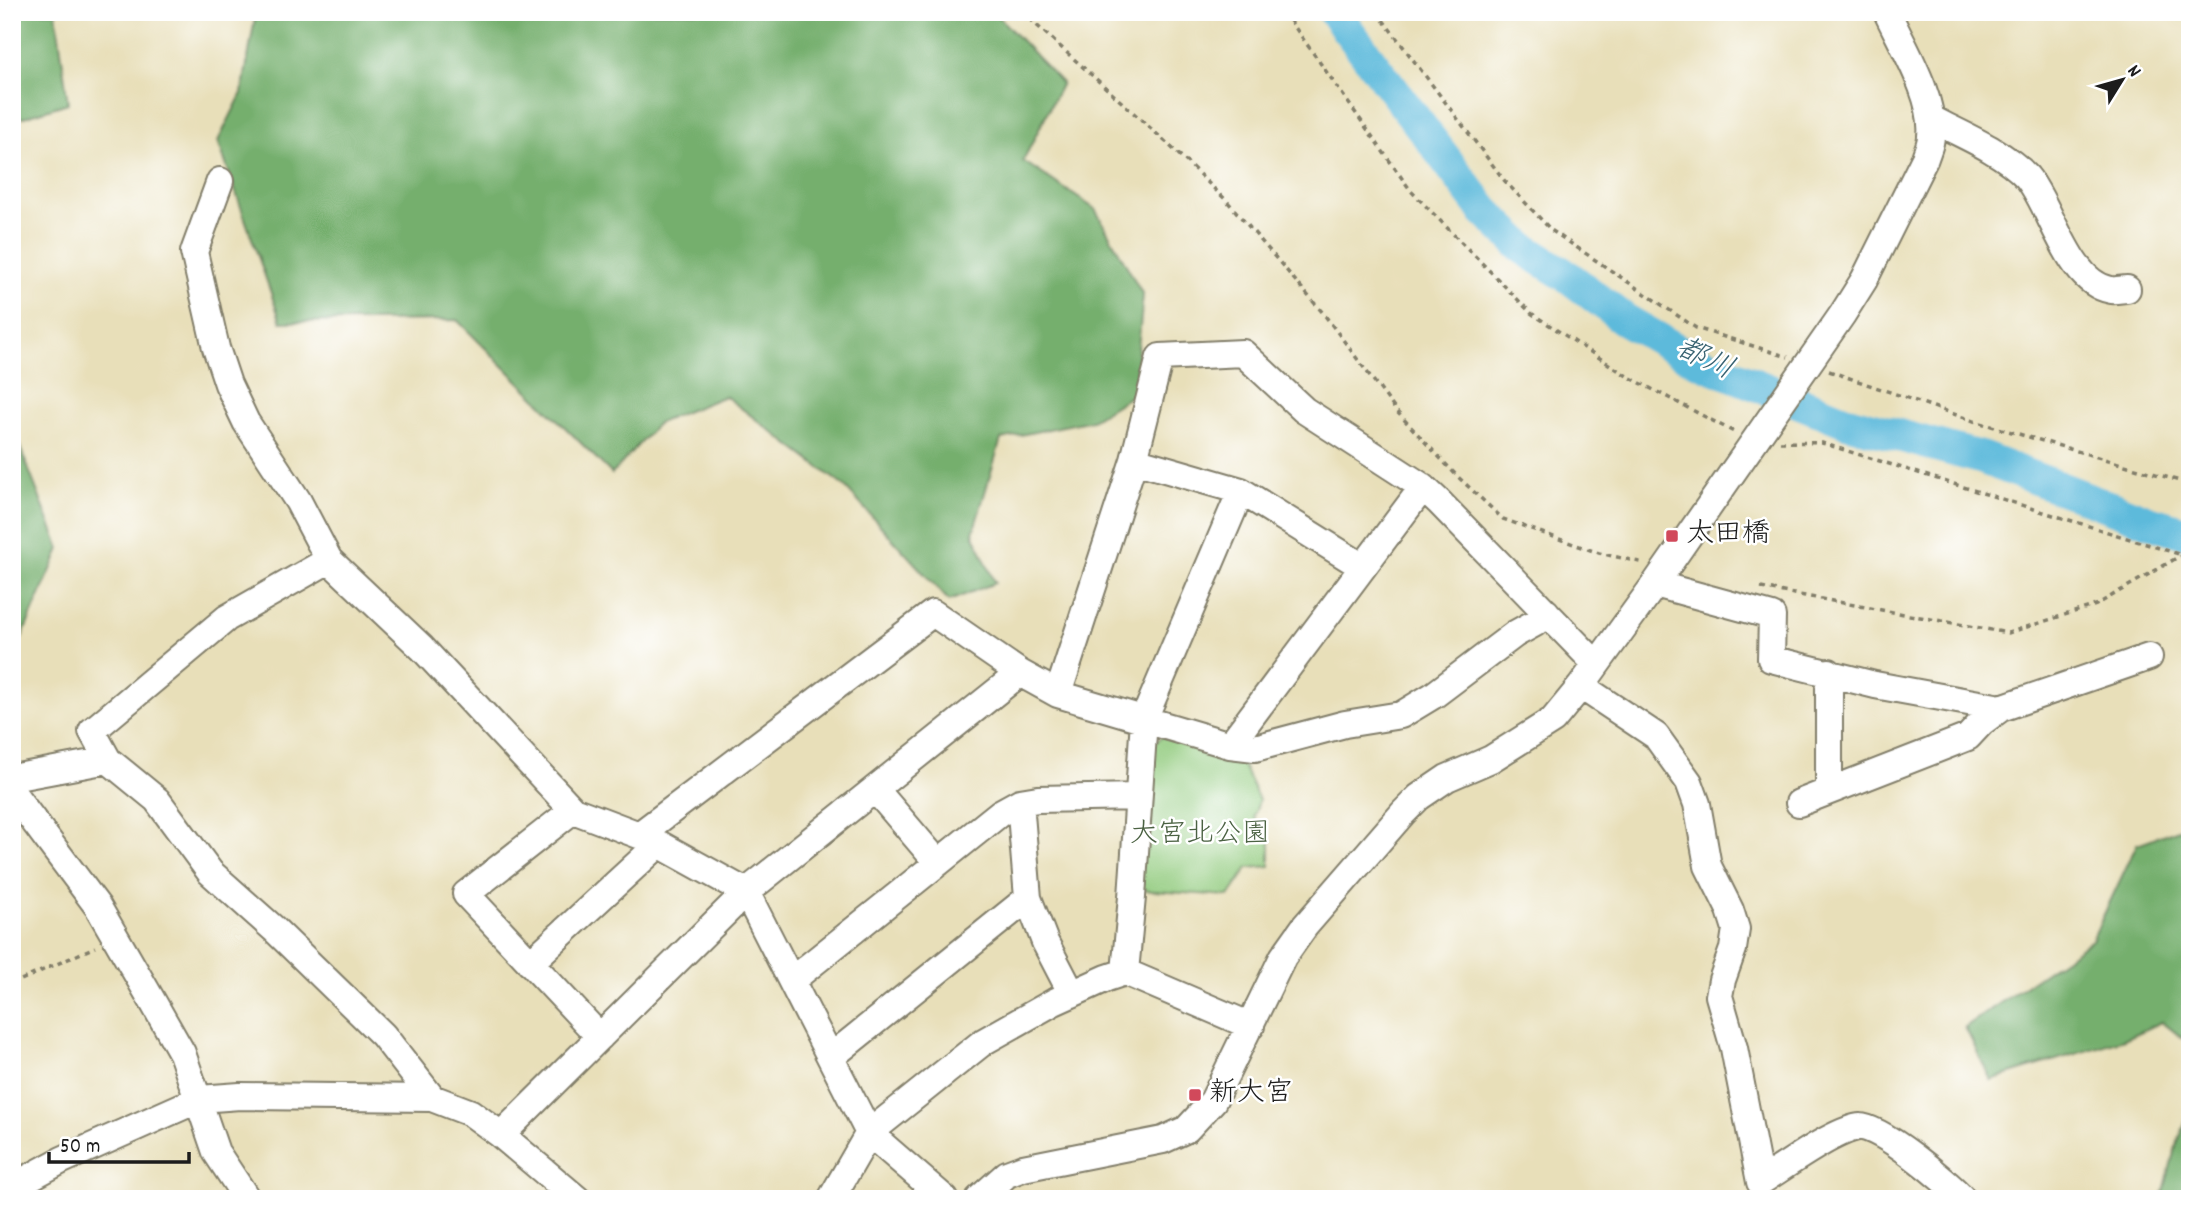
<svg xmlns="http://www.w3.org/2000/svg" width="2202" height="1211" font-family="Dekko,'Klee One',sans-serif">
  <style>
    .green { fill: #92cb7e; stroke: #57744d; stroke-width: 2 }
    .forest { fill: #75af6d; stroke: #486644; stroke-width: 2 }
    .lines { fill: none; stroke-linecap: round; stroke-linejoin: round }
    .river { stroke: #5dbadb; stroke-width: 33 }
    .minor-casing { stroke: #827e6a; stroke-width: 30 }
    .path { stroke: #827e6a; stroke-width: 3.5; stroke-dasharray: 5 5; stroke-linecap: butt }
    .minor { stroke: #fff; stroke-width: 26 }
    .poi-dot { fill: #d1495b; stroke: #fff; stroke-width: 2.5 }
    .labels { text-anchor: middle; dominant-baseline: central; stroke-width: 5; stroke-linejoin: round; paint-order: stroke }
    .poi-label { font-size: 28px; fill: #1c1c1c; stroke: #fff; text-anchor: start }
    .park-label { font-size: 28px; fill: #4b6243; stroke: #fff }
    .water-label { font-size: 30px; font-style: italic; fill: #396372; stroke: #fff }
  </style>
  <rect width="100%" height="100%" fill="#fff"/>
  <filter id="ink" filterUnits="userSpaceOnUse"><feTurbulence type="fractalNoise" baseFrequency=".0143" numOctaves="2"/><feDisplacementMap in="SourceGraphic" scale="14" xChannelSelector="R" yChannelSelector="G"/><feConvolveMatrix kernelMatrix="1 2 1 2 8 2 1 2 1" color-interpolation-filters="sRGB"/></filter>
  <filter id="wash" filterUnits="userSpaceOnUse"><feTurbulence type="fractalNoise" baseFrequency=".00686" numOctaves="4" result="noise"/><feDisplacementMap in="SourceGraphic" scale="28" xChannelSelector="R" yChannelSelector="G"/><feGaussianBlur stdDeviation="1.57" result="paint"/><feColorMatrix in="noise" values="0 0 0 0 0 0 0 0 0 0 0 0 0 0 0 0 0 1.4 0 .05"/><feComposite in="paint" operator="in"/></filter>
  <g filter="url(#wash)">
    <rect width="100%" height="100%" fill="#e8dfb9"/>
    <path class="green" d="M1163 736 1238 755 1259 800 1254 817 1270 841V866L1248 868 1229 896 1139 890 1149 747Z"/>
    <path class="forest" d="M12 12H56L68 103 12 121Z
      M256 12H994L1062 83 1023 161 1095 209 1143 295 1134 394 1092 420 1001 439 973 533 995 583 949 601 845 487 725 396 658 423 612 474 457 320 281 322 218 141 242 93Z
      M19 231 12 304V233Z
      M12 427 60 549 12 660Z
      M2190 825V1044L2162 1022 2124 1039 1991 1080 1965 1027 2092 940 2137 844Z
      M2190 1111V1199H2162L2174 1152Z"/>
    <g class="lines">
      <path class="river" d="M1334 12 1485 211 1523 248 1570 278 1624 319 1695 360 1845 421 1982 458 2147 521 2190 534"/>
    </g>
  </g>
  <g filter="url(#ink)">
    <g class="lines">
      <defs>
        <path id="minor" d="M1931 119C1961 134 2004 152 2027 177 2052 207 2068 283 2111 290 2115 291 2122 289 2127 289
          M220 181 194 252 216 348 228 384 246 422 298 501 329 560 422 648 573 810 639 835 933 613 1020 673 1058 694 1230 745 1423 487
          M1134 460 1241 491 1363 567
          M329 560 227 618 92 731 108 760 157 800 210 872 274 929 383 1035 432 1098
          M1655 584 1772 616 1771 659 1875 685 2001 708 2149 657
          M1581 686 1656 736 1689 782 1697 804 1708 866 1730 910 1736 929 1733 949 1722 980 1719 996 1734 1048 1760 1182C1784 1167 1833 1131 1859 1127 1878 1124 1949 1183 1963 1199
          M1058 694 1134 460 1160 357 1243 353 1304 410 1423 487 1439 502 1596 664
          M1230 745 1255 748 1345 724 1401 715 1434 695 1515 634 1535 623 1546 612
          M12 778 108 760
          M875 789 938 863
          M1829 791V672
          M12 792 98 907 153 1002 182 1053 216 1152 247 1199
          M1020 802 1028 898 1045 942 1072 994
          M1799 803 1968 737 1982 722 2001 708
          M573 810 466 894 600 1037
          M639 835 659 844 746 892 869 1133 945 1199
          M530 963 659 844
          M1125 972 1132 897 1144 719 1241 491
          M792 980 1000 813 1020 802 1038 799 1138 797
          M831 1057 1028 898
          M501 1135 746 892 1020 673
          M12 1187 62 1160 199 1099 240 1096 432 1098 471 1113 501 1135 577 1199
          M831 1199 869 1133 983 1042 1054 1002 1107 978 1125 972 1251 1026
          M979 1199 1007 1174 1023 1168 1163 1140 1187 1129 1213 1101 1283 957 1305 926 1403 813 1419 797 1447 778 1491 759 1553 720 1581 686 1655 584 1842 315 1864 280 1925 158C1927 151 1931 144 1931 136 1935 98 1903 47 1887 12"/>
      </defs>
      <use href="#minor" class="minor-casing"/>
      <path class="path" d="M1022 12 1168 144 1227 201 1323 313 1397 412 1456 475 1503 519 1599 553 1644 563
        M1284 12 1411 191 1531 313 1627 376 1736 433
        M1377 12 1504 180 1551 230 1696 328 1788 357
        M1829 371 1974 421 2190 484
        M1780 442 1822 443 2188 557 2190 570
        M1761 588 2008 633 2096 605 2180 556
        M12 984 95 947"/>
      <use href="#minor" class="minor"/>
    </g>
  </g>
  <g class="poi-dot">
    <rect x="1665" y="529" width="14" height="14" rx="3.5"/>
    <rect x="1188" y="1088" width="14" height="14" rx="3.5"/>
  </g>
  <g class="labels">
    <g class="poi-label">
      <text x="1686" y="536">太田橋</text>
      <text x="1209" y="1095">新大宮</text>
    </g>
    <g class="park-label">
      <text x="1200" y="836">大宮北公園</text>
    </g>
    <g class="water-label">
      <text transform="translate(1704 361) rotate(25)">都川</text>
    </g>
  </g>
  <rect width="2202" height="1211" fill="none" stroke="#fff" stroke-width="42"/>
  <g transform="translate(2122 80) rotate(53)" stroke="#ffffff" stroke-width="5" paint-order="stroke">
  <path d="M0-5L12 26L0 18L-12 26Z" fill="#1c1c1c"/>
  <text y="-10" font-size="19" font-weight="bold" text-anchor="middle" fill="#1c1c1c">N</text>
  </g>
  <path d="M49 1152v10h140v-10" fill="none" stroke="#1c1c1c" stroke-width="3.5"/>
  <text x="60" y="1152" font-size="21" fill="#1c1c1c" stroke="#ffffff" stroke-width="5" paint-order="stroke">50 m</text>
</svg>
